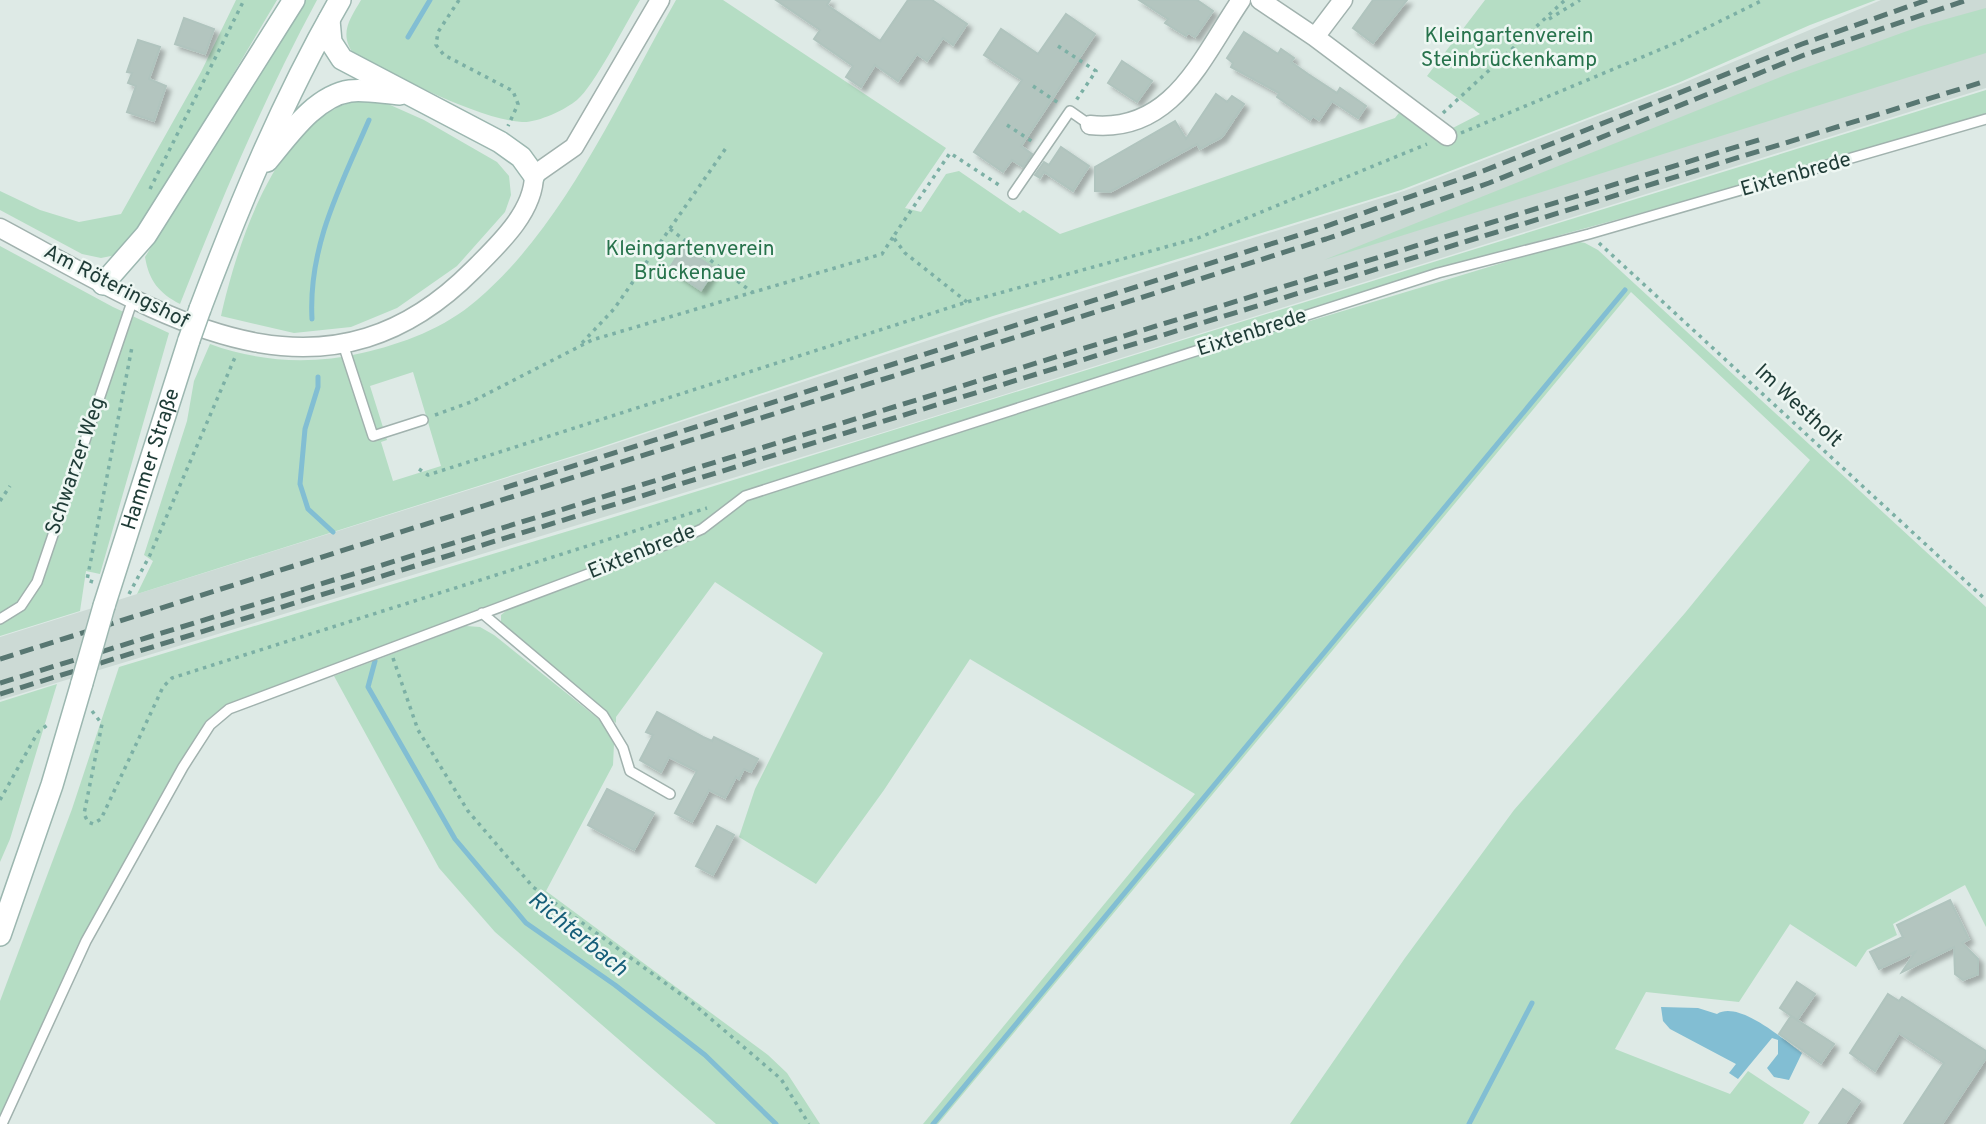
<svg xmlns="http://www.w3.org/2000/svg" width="1986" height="1124" font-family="Overpass,sans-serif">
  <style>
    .built { fill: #ccdad5 }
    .green { fill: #b5ddc4; fill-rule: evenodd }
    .water { fill: #82bed3 }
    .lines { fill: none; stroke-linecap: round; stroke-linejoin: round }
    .stream { stroke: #82bed3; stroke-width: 5 }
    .building { fill: #b3c5bf; stroke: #b0c4be; stroke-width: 2; filter: url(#shadow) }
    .lane-casing { stroke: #a1b2ae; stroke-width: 12 }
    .street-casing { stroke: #a1b2ae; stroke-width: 21 }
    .secondary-casing { stroke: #9cb7b0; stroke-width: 24 }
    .path { stroke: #7cb0a5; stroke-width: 3.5; stroke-dasharray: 3.5 5; stroke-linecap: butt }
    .lane { stroke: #fff; stroke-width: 9 }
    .street { stroke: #fff; stroke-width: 18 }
    .secondary { stroke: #fff; stroke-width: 21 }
    .rail { stroke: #587772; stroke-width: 5; stroke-dasharray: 14 7; stroke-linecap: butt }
    .secondary-bridge-casing { stroke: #9cb7b0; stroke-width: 24; stroke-linecap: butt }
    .secondary-bridge { stroke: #fff; stroke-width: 21 }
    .labels { text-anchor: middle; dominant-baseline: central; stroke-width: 5; stroke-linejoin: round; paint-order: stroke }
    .park-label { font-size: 21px; fill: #27734c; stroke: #eef7f3 }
    .street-label { font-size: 21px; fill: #1e3b36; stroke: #eef7f3 }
    .water-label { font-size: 23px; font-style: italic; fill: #165e79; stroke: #eef7f3 }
  </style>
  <defs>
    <filter id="shadow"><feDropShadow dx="4.5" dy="4.5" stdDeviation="2" flood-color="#0004"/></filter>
  </defs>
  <rect width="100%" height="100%" fill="#deeae6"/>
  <path class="built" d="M1881 0H1986V88L868 437 0 700V637L599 449 996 318 1404 191 1683 83Z"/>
  <path class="green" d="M236 0H277L149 216 116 255 101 258 82 254 0 210V191L40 210 79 222 121 214 201 72Z
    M302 0H317C264 98 221 200 180 304 159 293 149 281 145 257Z
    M361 0H640C626 23 594 86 577 100 565 110 537 123 522 122 477 119 394 75 353 53 339 33 350 19 361 0Z
    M676 0H723L946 148 905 208 921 212 946 174 959 171 1020 213 1023 210 1060 234 1395 118 1405 105 1443 133 1480 114 1427 76 1485 0H1876L1810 25 1678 83 1401 190 993 316 592 450 137 594 153 561 144 555 187 421 194 381 210 344C259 362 311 365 362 353 402 344 445 328 477 300 565 225 619 100 676 0ZM413 372 441 466 393 481 381 442 387 440 370 386Z
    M1986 8V53L1324 260 1788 74 1921 26Z
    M1986 90V115L1915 138 1436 269 743 493 701 525 672 538 226 705 205 722 83 938 0 1116V1001L72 809 119 667 595 523Z
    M356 101 388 104 424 120 497 162 509 176 511 195 505 212 457 266 397 308 351 327 294 333 221 316C237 245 276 120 356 101Z
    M1575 241 1585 243 1598 250 1986 607V927L1965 885 1893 924 1897 935 1867 950 1856 967 1790 924 1739 1002 1646 992 1615 1049 1730 1094 1748 1071 1810 1112 1803 1124H1290L1405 958 1514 810 1685 613 1810 460 1631 292 938 1124H923L1195 794 970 659 884 790 816 884 739 837 755 789 823 653 715 582 616 717V723L501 623V615L511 607 704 533 748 500 1270 333Z
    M0 246 113 307 169 333 100 574 86 571 80 611 0 636Z
    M466 626 480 627 494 635 600 720 614 744 613 765 546 891 768 1055 787 1073 820 1124H716L495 932 439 868 334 676Z
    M57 684 10 839 0 862V702Z"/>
  <path class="water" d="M1661 1007 1698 1008 1717 1014C1739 1000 1784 1040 1802 1053L1789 1080 1774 1077 1767 1068 1778 1054V1040L1772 1038 1738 1079 1729 1073 1736 1064 1670 1029 1663 1021Z"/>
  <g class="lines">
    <path class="stream" d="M408 37 430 0
      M312 319C308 246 341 185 369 120
      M318 377V387L305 429 300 484 308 509 333 532
      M375 661 368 687 455 839 526 923 615 985 705 1055 776 1124
      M933 1124 1625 290
      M1469 1124 1532 1003"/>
  </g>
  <path class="building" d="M776 0H830L827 5 880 41 908 0H932L967 24 953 45 943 38 927 61 917 54 898 81 875 65 861 87 846 77 853 66 814 39 820 30Z
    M1139 0H1197L1213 11 1195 37 1188 33 1186 36 1165 23 1168 19Z
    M1373 0H1407L1373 43 1353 28Z
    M1066 14 1095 34 1021 146 1032 154 1023 167 1012 160 1003 172 974 152 1022 80 984 55 1001 29 1038 54Z
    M184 18 214 29 205 54 175 44Z
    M1244 32 1278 54 1281 49 1294 58 1291 62 1308 74 1337 93 1340 88 1366 106 1358 118 1332 101 1319 120 1313 116 1310 120 1277 97 1279 93 1231 67 1233 63 1227 58Z
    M138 40 160 47 149 79 166 86 154 121 127 112 136 86 128 83 132 73 127 72Z
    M1122 61 1152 81 1137 102 1108 83Z
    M1216 94 1227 102 1232 96 1244 104 1222 137 1200 149 1197 144 1110 192 1095 191V167L1175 121 1186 139Z
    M1061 147 1089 166 1073 191 1044 172 1040 178 1035 175 1044 162 1049 165Z
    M683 247 715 269 701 290 669 269Z
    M657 712 703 737 712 741 714 737 758 759 751 772 744 769 739 779 736 777 725 798 709 790 692 822 675 813 697 771 669 757 661 772 640 760 653 735 646 732Z
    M607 789 654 813 634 850 588 825Z
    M717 826 734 835 713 875 696 866Z
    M1950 900 1969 939 1962 943 1978 959V974L1963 980 1955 974 1954 947 1902 972 1915 952 1879 969 1870 952 1903 937 1897 925Z
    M1797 982 1815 994 1797 1020 1780 1008Z
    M1888 994 1899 1001 1902 997 1986 1051V1058L1942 1124H1904L1944 1063 1899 1033 1875 1071 1850 1053Z
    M1791 1016 1834 1044 1821 1063 1779 1034Z
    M1843 1089 1860 1101 1845 1124H1819Z"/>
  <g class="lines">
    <defs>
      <path id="lane" d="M1013 194 1070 111 1090 125
        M343 344 373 436 423 420
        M482 613 603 715 623 748 630 771 670 794
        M0 619 21 606 37 582 133 299
        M2 1124 86 941 183 767 210 725 229 709 673 542 702 529 745 496 1438 273 1589 234 1986 119"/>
      <path id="street" d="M1260 0 1315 37 1447 136
        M1315 37 1343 0
        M1090 125C1172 134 1201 59 1241 0
        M0 228C154 310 318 426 473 270 498 245 534 212 534 175L574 147 660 0"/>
      <g id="secondary">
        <path d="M329 20 331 42 342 59 500 142 521 157 534 175"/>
        <path d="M267 161C288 136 315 96 350 91 365 89 384 93 400 94"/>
        <path d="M103 284 146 235 294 0"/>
        <path d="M200 309C240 203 283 99 340 0"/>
        <path id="s1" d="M104 606 189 340"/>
        <path d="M0 935 52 785 82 683"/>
      </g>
    </defs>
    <use href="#lane" class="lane-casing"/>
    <use href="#street" class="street-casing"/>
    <use href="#secondary" class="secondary-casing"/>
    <path class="path" d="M459 0 438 32 436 45 444 55 513 91 518 104 508 126
      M1549 19 1580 0
      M1058 46 1096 71 1075 102
      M1033 86 1060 104
      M1443 113 1565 0
      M1007 125 1033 142
      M1461 133 1678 42 1763 0
      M150 189 244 0
      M670 229 753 293
      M1599 243 1986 600
      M967 302 905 253 893 237 950 153 1002 187
      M582 343 614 309 726 148
      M435 415 471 402 592 340 882 254 893 237
      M419 469 428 475 967 302 1198 238 1427 144
      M0 501 10 486
      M93 582 87 580 132 347
      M129 594 150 555 236 355
      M393 658 418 730 468 811 533 887 690 1001 781 1079 809 1124
      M92 711 102 724 84 814 88 822 93 824 101 819 163 687 172 678 707 508
      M0 800 38 732 50 723"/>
    <use href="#lane" class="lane"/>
    <use href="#street" class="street"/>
    <use href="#secondary" class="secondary"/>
    <path class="rail" d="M504 488 1321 228 1483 171 1802 44 1927 0
      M0 659 1326 239 1489 183 1804 55 1967 0
      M0 683 1765 138
      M0 694 1986 81"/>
    <defs>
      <path id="secondary-bridge" d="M189 340 200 309
        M82 683 104 606"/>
    </defs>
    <use href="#secondary-bridge" class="secondary-bridge-casing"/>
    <use href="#secondary-bridge" class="secondary-bridge"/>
  </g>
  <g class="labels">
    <g class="park-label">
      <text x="1509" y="36">Kleingartenverein<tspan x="1509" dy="24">Steinbrückenkamp</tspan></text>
      <text x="690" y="249">Kleingartenverein<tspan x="690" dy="24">Brückenaue</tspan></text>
    </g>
    <g class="street-label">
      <text transform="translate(1796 175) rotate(-16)">Eixtenbrede</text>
      <text transform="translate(116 287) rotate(27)">Am Röteringshof</text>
      <text transform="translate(1252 333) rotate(-18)">Eixtenbrede</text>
      <text transform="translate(1798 406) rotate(43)">Im Westholt</text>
      <text stroke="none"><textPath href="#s1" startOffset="154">Hammer Straße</textPath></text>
      <text transform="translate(76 466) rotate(-71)">Schwarzer Weg</text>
      <text transform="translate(642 552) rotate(-22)">Eixtenbrede</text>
    </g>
    <g class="water-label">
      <text transform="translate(577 935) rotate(39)">Richterbach</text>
    </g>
  </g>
</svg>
